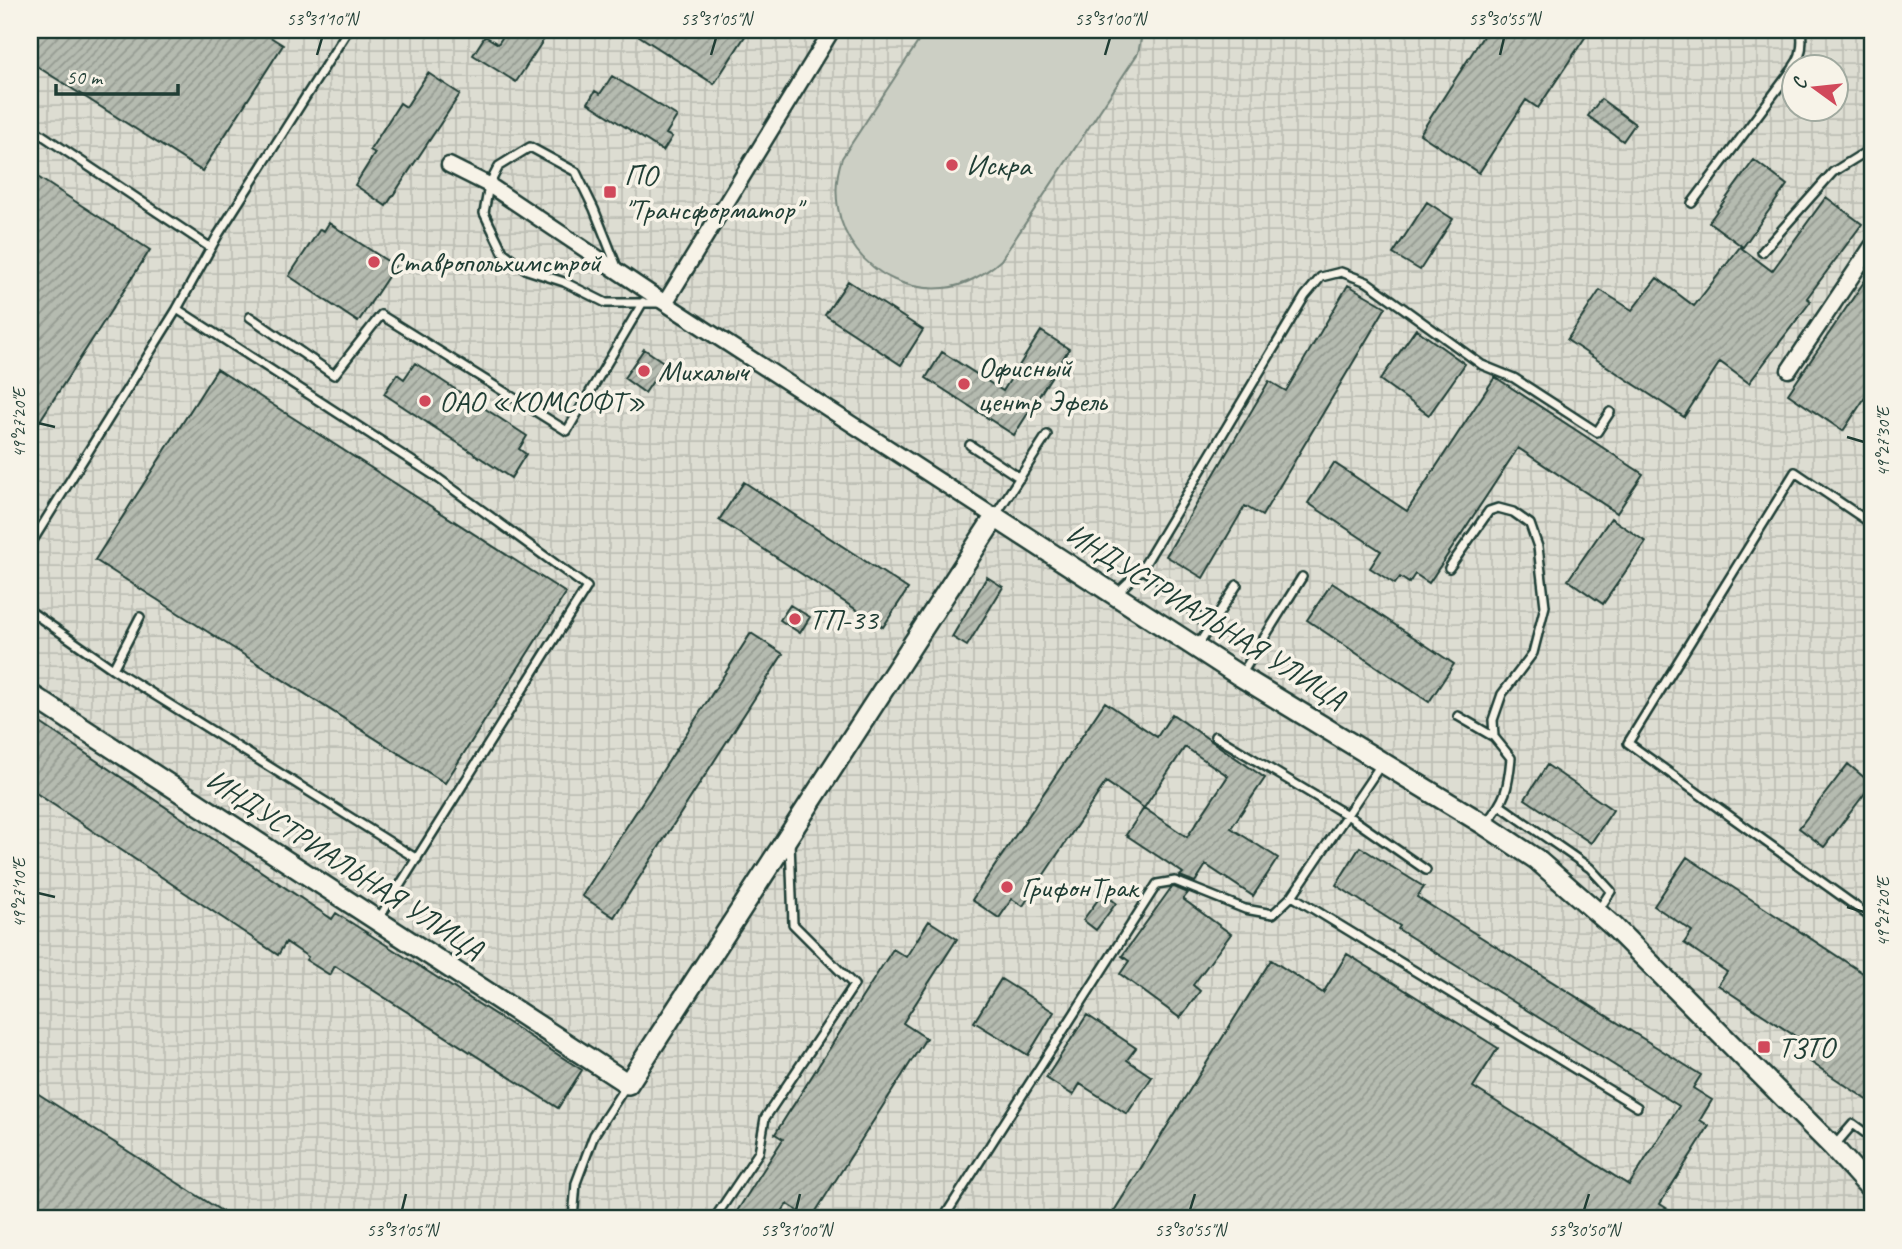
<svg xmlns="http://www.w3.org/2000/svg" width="1902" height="1249" font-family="Caveat,sans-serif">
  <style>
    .industrial { fill: url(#industrial-grid); fill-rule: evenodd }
    .grass { fill: #cccfc4; stroke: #76867c; stroke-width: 2 }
    .building { fill: url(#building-hatch); stroke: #1f3d34; stroke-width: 2; fill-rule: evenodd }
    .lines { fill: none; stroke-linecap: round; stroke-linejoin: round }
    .lane-casing { stroke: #1f3d34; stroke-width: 12 }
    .street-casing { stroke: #1f3d34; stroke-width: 19 }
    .secondary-casing { stroke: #1f3d34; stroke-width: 24 }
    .lane { stroke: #f7f3e8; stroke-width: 7 }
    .street { stroke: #f7f3e8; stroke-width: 14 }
    .secondary { stroke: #f7f3e8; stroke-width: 19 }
    .ticks { fill: none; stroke: #1f3d34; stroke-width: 2.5 }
    .poi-dot { fill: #d1495b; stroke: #f7f3e8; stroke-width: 2.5 }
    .labels { text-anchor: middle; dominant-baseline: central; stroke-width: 7; stroke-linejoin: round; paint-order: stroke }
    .poi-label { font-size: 30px; fill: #1f3d34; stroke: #f7f3e8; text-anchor: start }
    .street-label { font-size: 30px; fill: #1f3d34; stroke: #f7f3e8 }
    .neatline { fill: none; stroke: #1f3d34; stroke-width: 2.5 }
    .ticks-label { font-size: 18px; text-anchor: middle; fill: #1f3d34 }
  </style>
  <defs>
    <pattern id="industrial-grid" width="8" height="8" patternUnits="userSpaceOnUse" patternTransform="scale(1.75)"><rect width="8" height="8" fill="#ddddd2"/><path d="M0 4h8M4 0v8" fill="none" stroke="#bdbfb5"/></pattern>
    <pattern id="building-hatch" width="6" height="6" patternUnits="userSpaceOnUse" patternTransform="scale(1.75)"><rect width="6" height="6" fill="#b5bbb0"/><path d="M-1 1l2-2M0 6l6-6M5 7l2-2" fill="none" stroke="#939990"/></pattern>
  </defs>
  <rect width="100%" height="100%" fill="#eeece1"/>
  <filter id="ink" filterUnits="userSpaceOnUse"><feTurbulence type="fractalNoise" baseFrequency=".0143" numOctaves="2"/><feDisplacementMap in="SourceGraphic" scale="14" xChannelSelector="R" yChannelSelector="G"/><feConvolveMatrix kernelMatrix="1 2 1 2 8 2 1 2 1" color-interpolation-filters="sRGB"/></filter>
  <g filter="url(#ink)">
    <path class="industrial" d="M30 30H1872V1219H30ZM1794 66H1836V108H1794Z"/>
    <path class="grass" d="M926 30H1143L1138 53 1001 260C987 273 963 287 944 288 871 294 819 226 842 158Z"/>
    <path class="building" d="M30 30H259L283 45 202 171 30 62Z
      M507 30H550L516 82 473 55 485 36 498 44Z
      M630 30H749L714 84Z
      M1487 30H1590L1538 108 1526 100 1479 173 1420 134Z
      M428 73 460 94 386 206 355 185 375 153 370 150 400 103 406 107Z
      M612 76 677 116 666 134 672 137 663 151 588 103 595 91 600 94Z
      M1601 99 1635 124 1623 141 1588 116Z
      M1754 160 1787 185 1743 247 1709 222Z
      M30 172 150 250 30 436Z
      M1826 197 1862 224 1807 298 1811 301 1749 383 1720 362 1684 417 1567 340 1600 290 1632 310 1657 278 1694 306 1740 247 1772 271Z
      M1427 202 1453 219 1420 270 1393 254Z
      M329 223 395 266 358 322 289 276 320 229 324 231Z
      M1872 270V387L1843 431 1788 394Z
      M848 281 923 330 901 365 825 315Z
      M1348 285 1386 307 1262 516 1245 506 1203 578 1166 556 1269 381 1286 391Z
      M1416 329 1465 364 1429 415 1380 380Z
      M1041 331 1069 349 1014 435 926 378 942 352 1003 391Z
      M644 349 665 363 645 393 624 378Z
      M415 363 527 436 519 449 526 454 511 478 384 394 397 374 404 379Z
      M217 369 566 593 445 783 95 560Z
      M1495 377 1643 474 1617 513 1518 448 1429 583 1415 574 1409 583 1400 577 1395 584 1370 568 1381 551 1308 503 1334 463 1407 511Z
      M744 482 908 589 883 627 719 520Z
      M1611 518 1646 542 1603 604 1568 580Z
      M987 577 1003 587 967 646 952 637Z
      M1332 583 1454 664 1429 702 1307 620Z
      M790 605 810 617 800 633 780 620Z
      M751 633 783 654 614 917 582 896Z
      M1105 702 1157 737 1172 714 1265 778 1231 828 1278 858 1253 896 1206 865 1195 882 1180 876 1183 873 1126 835 1144 808 1106 782 1023 906 1012 899 999 918 972 900ZM1185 747 1228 776 1187 837 1144 808Z
      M30 716 332 919 336 913 582 1070 558 1108 335 966 330 975 306 960 308 957 286 942 278 955 30 789Z
      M1848 764 1872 784 1824 847 1799 828Z
      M1547 765 1613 810 1591 843 1525 799Z
      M1360 847 1424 887 1417 897 1701 1075 1693 1088 1712 1100 1700 1120 1709 1126 1660 1204 1684 1219H1109L1271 960 1323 993 1347 954 1498 1048 1473 1087 1629 1185 1679 1106 1398 929 1400 926 1336 885Z
      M1687 857 1872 979V1103L1803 1057 1810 1046 1718 985 1727 972 1684 943 1692 931 1654 906Z
      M1174 887 1188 893 1183 899 1231 934 1193 985 1200 991 1180 1018 1120 974 1129 961 1122 956 1171 888Z
      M1103 893 1116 903 1096 930 1083 920Z
      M929 921 957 939 903 1023 926 1038 811 1219 787 1204 777 1219H732L783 1139 775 1134 893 949 906 957Z
      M1001 979 1054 1012 1028 1055 974 1022Z
      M1087 1015 1136 1048 1127 1060 1152 1077 1127 1114 1080 1084 1073 1095 1046 1078Z
      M37 1093 234 1219H30V1104Z"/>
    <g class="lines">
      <defs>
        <path id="lane" d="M348 30 218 235 177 309 435 476 587 587 378 920
          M1794 66C1802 56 1803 43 1801 30
          M30 127 211 248
          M1692 203 1794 67
          M1762 252 1833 172 1872 148
          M617 267 594 209 576 172 530 147 499 166 489 185 484 213 503 252 527 270 564 282 606 303H659
          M250 317 334 375 381 315 567 431 643 302
          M970 445 1020 478
          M995 516 1047 435
          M1872 524 1795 472 1628 743 1872 918
          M30 545 177 309
          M1449 568 1489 511 1498 508 1513 512 1530 524 1538 547 1545 606 1533 653 1502 694 1493 720 1494 737 1511 758C1508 789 1506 799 1486 823
          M1142 569 1162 581 1209 628
          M1116 594 1142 569 1305 296 1321 277 1341 272 1367 282 1482 365 1514 378 1597 432 1610 412
          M30 611 113 669
          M140 617 113 669 417 859
          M1197 647 1237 585
          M1241 675 1302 577
          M1458 716 1494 737
          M1215 736 1347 815 1426 870
          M1501 806 1590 868 1611 891 1598 911
          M1292 896 1637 1107
          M1835 1145 1853 1124 1872 1138
          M573 1219 576 1183 594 1135 627 1084
          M714 1219 759 1152 765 1118 854 985 793 924 790 842
          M943 1219 1157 884 1175 881 1245 909 1273 914 1292 896 1382 763"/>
        <path id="street" d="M449 165 489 185 665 303 995 517
          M665 303 832 30
          M1789 370 1872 246"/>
        <path id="secondary" d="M30 694 628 1084 995 517 1240 676 1485 825 1536 859 1614 927 1833 1147 1872 1190"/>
      </defs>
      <use href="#lane" class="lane-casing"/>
      <use href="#street" class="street-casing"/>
      <use href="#secondary" class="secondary-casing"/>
      <use href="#lane" class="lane"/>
      <use href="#street" class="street"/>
      <use href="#secondary" class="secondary"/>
    </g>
  </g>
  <path class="ticks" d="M317 55 322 38M711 55 716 38M1105 55 1110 38M1500 55 1504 38M38 423 55 427M1847 437 1864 442M38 893 55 897M1847 907 1864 912M402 1210 406 1194M796 1210 800 1194M1190 1210 1195 1194M1584 1210 1589 1194"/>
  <g class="poi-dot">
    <circle cx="952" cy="165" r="7"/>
    <rect x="603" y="185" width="14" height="14" rx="3.5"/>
    <circle cx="374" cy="262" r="7"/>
    <circle cx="644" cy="371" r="7"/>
    <circle cx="964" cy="384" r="7"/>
    <circle cx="425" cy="401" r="7"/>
    <circle cx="795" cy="619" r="7"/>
    <circle cx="1007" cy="887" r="7"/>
    <rect x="1757" y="1040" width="14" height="14" rx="3.5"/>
  </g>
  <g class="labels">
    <g class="poi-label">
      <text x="966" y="165">Искра</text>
      <text x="624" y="175">ПО<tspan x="624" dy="34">"Трансформатор"</tspan></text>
      <text x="388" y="262">Ставропольхимстрой</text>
      <text x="978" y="367">Офисный<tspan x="978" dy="34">центр Эфель</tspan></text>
      <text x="658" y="371">Михалыч</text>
      <text x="439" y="401">ОАО «КОМСОФТ»</text>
      <text x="809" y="619">ТП-33</text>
      <text x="1021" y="887">ГрифонТрак</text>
      <text x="1778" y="1047">ТЗТО</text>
    </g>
    <g class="street-label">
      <text transform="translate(1206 616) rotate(32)">ИНДУСТРИАЛЬНАЯ УЛИЦА</text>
      <text transform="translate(345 864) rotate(33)">ИНДУСТРИАЛЬНАЯ УЛИЦА</text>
    </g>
  </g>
  <rect width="1902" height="1249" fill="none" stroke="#f7f3e8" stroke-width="77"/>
  <g transform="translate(1815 88) rotate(285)"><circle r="33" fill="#f7f3e8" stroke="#a1aaa0" stroke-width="2"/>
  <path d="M0-5L12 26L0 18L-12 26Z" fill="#d1495b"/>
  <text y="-10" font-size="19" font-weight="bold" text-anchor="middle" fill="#1f3d34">С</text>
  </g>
  <path d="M56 84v10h122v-10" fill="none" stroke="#1f3d34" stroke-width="3.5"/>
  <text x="66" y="84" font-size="21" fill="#1f3d34" stroke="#f7f3e8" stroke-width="5" paint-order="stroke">50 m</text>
  <rect x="38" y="38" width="1826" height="1172" class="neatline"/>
  <g class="ticks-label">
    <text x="322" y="25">53°31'10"N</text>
    <text x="716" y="25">53°31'05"N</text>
    <text x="1110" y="25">53°31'00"N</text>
    <text x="1504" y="25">53°30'55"N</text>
    <text transform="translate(19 423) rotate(-90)" y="6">49°27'20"E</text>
    <text transform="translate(1883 442) rotate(-90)" y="6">49°27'30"E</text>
    <text transform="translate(19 893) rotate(-90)" y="6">49°27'10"E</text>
    <text transform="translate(1883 912) rotate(-90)" y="6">49°27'20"E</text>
    <text x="402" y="1236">53°31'05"N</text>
    <text x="796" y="1236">53°31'00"N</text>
    <text x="1190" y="1236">53°30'55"N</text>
    <text x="1584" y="1236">53°30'50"N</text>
  </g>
</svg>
